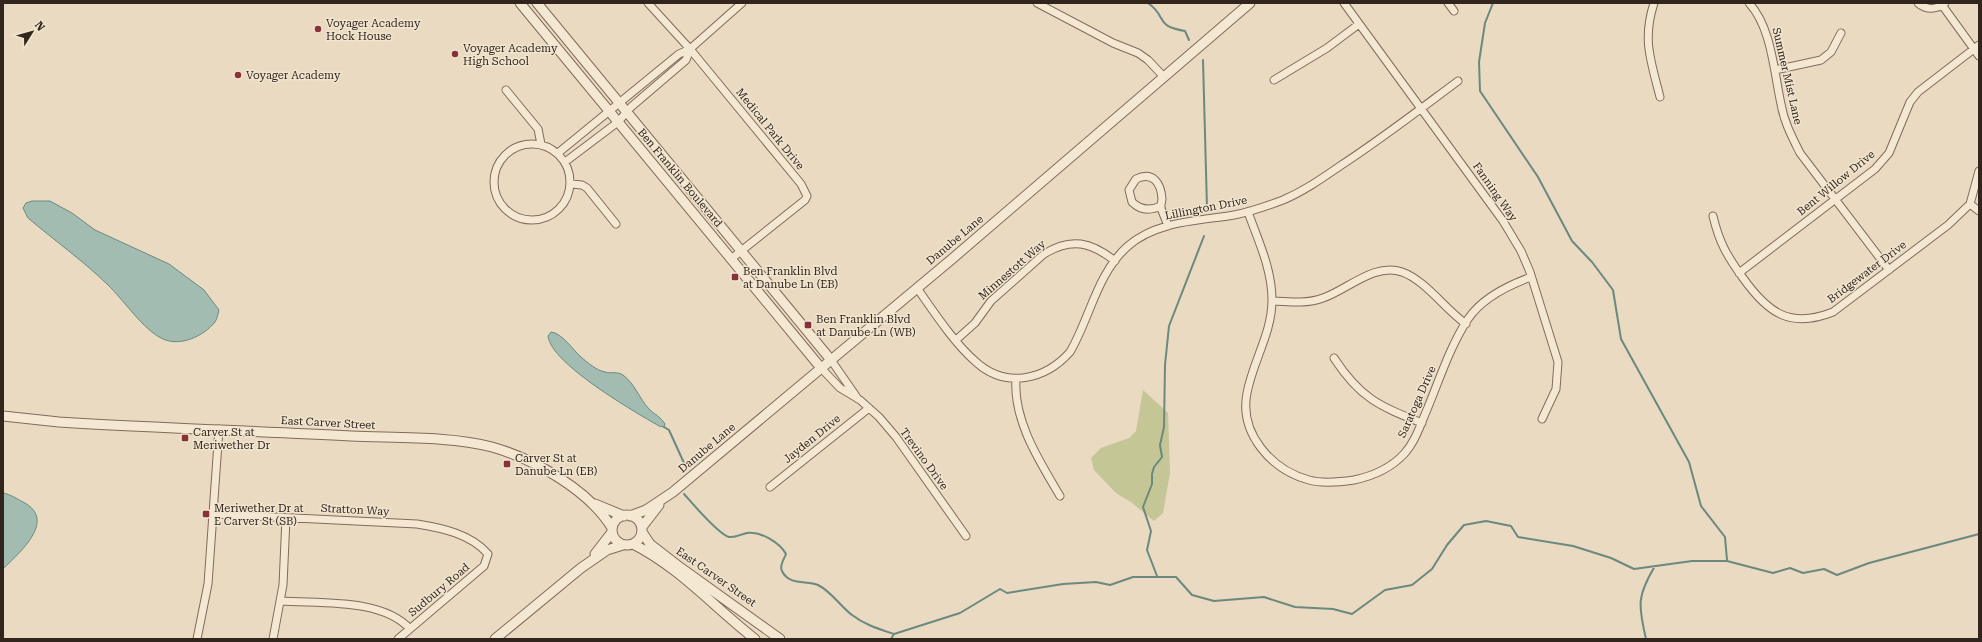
<svg xmlns="http://www.w3.org/2000/svg" width="1982" height="642" font-family="'Roboto Serif',serif">
  <style>
    .green { fill: #c4c696 }
    .water { fill: #a3bcb2; stroke: #6b897f }
    .lines { fill: none; stroke-linecap: round; stroke-linejoin: round }
    .stream { stroke: #6b897f; stroke-width: 2 }
    .minor-casing { stroke: #816b5a; stroke-width: 9 }
    .tertiary-casing { stroke: #816b5a; stroke-width: 11 }
    .minor { stroke: #f5e8d3; stroke-width: 7 }
    .tertiary { stroke: #f5e8d3; stroke-width: 9 }
    .poi-dot { fill: #8a3038; stroke: #f1e5cf; stroke-width: 1.5 }
    .labels { text-anchor: middle; dominant-baseline: central; stroke-width: 3; stroke-linejoin: round; paint-order: stroke }
    .poi-label { font-size: 11px; fill: #32251d; stroke: #f1e5cf; text-anchor: start }
    .street-label { font-size: 11px; fill: #32251d; stroke: #f1e5cf }
  </style>
  <rect width="100%" height="100%" fill="#e9dac1"/>
  <path class="green" d="M1143 390 1168 413 1170 473 1163 513 1154 521 1131 502 1116 493 1094 470 1091 458 1101 448 1129 438 1136 431Z"/>
  <path class="water" d="M32 201H50L72 213 95 230 169 264 204 290 219 310C218 314 217 319 215 322 204 336 180 347 163 339 143 330 124 300 107 284 82 260 54 240 28 218L23 208 26 203Z
    M551 332C562 333 573 350 581 357 588 363 596 370 605 372 611 374 617 371 623 375 635 384 639 398 649 409 655 415 660 416 665 424L664 427 659 426C635 412 551 364 548 336Z
    M3 493C10 494 17 499 23 502 58 520 19 553 3 569Z"/>
  <g class="lines">
    <path class="stream" d="M1148 3C1168 17 1154 26 1185 31L1189 40
      M1493 3 1485 23 1479 62 1480 91 1538 177 1572 241 1592 262 1613 290 1621 339 1689 462 1701 506 1725 537 1727 560
      M1203 60 1207 208
      M664 427 669 430 684 463
      M684 494C693 504 718 534 729 537 736 538 741 534 747 533 761 531 780 543 786 554 784 559 779 566 782 571 789 586 807 580 818 585 832 592 840 606 852 615 865 625 879 629 894 634
      M1157 576 1147 550 1151 531 1143 507 1152 484V474L1154 467 1162 457 1160 445 1164 427 1165 365 1169 326 1204 236
      M891 639 894 634 960 613 1000 589 1007 593 1063 584 1096 582 1110 585 1133 577H1176L1192 595 1214 601 1264 597 1295 607 1333 609 1352 614 1385 590 1412 585 1432 569 1447 545 1464 525 1486 521 1511 526 1518 537 1573 546 1611 558 1634 569 1692 561H1727L1773 573 1790 568 1803 573 1824 569 1837 575 1869 563 1979 534
      M1646 639C1638 605 1637 596 1655 566"/>
    <defs>
      <path id="minor" d="M648 3 690 49 801 184 807 196 805 200 731 259
        M1037 3 1113 43 1138 53 1148 60 1164 77
        M1344 3 1503 221 1521 251 1530 272 1558 362 1556 389 1542 419
        M1448 3 1454 11
        M1654 3C1642 40 1651 61 1660 97
        M1749 3C1772 28 1774 73 1781 104 1784 122 1792 137 1800 153L1889 270
        M1918 3C1926 10 1936 10 1945 3
        M1942 5 1979 56
        M1775 70 1821 60 1831 52 1841 33
        M1274 80 1327 48 1359 24
        M506 90 538 129 541 144
        M494 182a38 38 0 1 1 76 0a38 38 0 1 1-76 0Z
        M558 153 679 54 690 49 742 3
        M565 162 618 122 631 107 686 60 690 49
        M571 184 582 185 587 188 616 224
        M1970 204 1979 211
        M1161 206C1150 211 1140 210 1132 202L1129 190 1136 179C1153 171 1161 183 1162 199 1162 202 1160 205 1161 208 1163 214 1166 220 1168 226
        M1248 212C1258 240 1272 269 1272 300 1272 333 1253 361 1247 393 1239 434 1272 470 1309 480 1323 484 1340 482 1354 480 1373 476 1390 469 1404 454 1415 442 1420 426 1426 412 1439 381 1450 346 1468 319 1482 298 1509 285 1531 277
        M1713 216C1719 242 1727 256 1743 278 1768 313 1790 329 1833 312L1948 225 1970 204 1979 171
        M1739 273 1875 169 1889 153 1910 102 1918 92 1979 45
        M917 288C934 312 954 343 976 362 1006 389 1045 380 1070 352 1090 318 1097 273 1128 246 1156 221 1198 221 1234 215 1250 212 1267 206 1283 200 1304 191 1321 179 1340 166 1380 140 1419 110 1458 81
        M1272 301C1289 302 1307 304 1323 298 1347 290 1375 262 1402 272 1425 280 1445 309 1466 324
        M956 340 975 323 991 301 1044 254C1071 237 1091 242 1115 261
        M1334 358C1360 398 1379 406 1422 423
        M831 360 858 399
        M821 368 840 388 860 400 879 417 896 437 966 536
        M1016 379C1013 421 1040 462 1060 496
        M770 487 869 408
        M213 514 417 524C442 528 471 534 488 554L484 566 398 639
        M281 601C320 604 382 598 410 629
        M197 639 208 584 219 429
        M273 639 283 585 286 518"/>
      <path id="tertiary" d="M520 3 821 368
        M537 3 831 360
        M3 416 59 422C156 428 254 431 351 436 394 438 451 436 492 447 534 459 589 490 612 528
        M595 504 624 516
        M612 530a15 15 0 1 1 30 0a15 15 0 1 1-30 0Z
        M630 516 646 510 673 492 952 259 1250 3
        M642 527 659 505
        M642 532 650 544 681 568 780 639
        M633 544C679 567 714 607 755 639
        M595 554 612 532
        M495 639 581 568 607 550 623 545"/>
    </defs>
    <use href="#minor" class="minor-casing"/>
    <use href="#tertiary" class="tertiary-casing"/>
    <use href="#minor" class="minor"/>
    <use href="#tertiary" class="tertiary"/>
  </g>
  <g class="poi-dot">
    <circle cx="318" cy="29" r="4"/>
    <circle cx="455" cy="54" r="4"/>
    <circle cx="238" cy="75" r="4"/>
    <rect x="731" y="273" width="8" height="8" rx="2"/>
    <rect x="804" y="321" width="8" height="8" rx="2"/>
    <rect x="181" y="434" width="8" height="8" rx="2"/>
    <rect x="503" y="460" width="8" height="8" rx="2"/>
    <rect x="202" y="510" width="8" height="8" rx="2"/>
  </g>
  <g class="labels">
    <g class="poi-label">
      <text x="326" y="23">Voyager Academy<tspan x="326" dy="13">Hock House</tspan></text>
      <text x="463" y="48">Voyager Academy<tspan x="463" dy="13">High School</tspan></text>
      <text x="246" y="75">Voyager Academy</text>
      <text x="743" y="271">Ben Franklin Blvd<tspan x="743" dy="13">at Danube Ln (EB)</tspan></text>
      <text x="816" y="319">Ben Franklin Blvd<tspan x="816" dy="13">at Danube Ln (WB)</tspan></text>
      <text x="193" y="432">Carver St at<tspan x="193" dy="13">Meriwether Dr</tspan></text>
      <text x="515" y="458">Carver St at<tspan x="515" dy="13">Danube Ln (EB)</tspan></text>
      <text x="214" y="508">Meriwether Dr at<tspan x="214" dy="13">E Carver St (SB)</tspan></text>
    </g>
    <g class="street-label">
      <text transform="translate(1787 76) rotate(77)">Summer Mist Lane</text>
      <text transform="translate(770 129) rotate(51)">Medical Park Drive</text>
      <text transform="translate(680 178) rotate(50)">Ben Franklin Boulevard</text>
      <text transform="translate(1836 183) rotate(-39)">Bent Willow Drive</text>
      <text transform="translate(1495 192) rotate(55)">Fanning Way</text>
      <text transform="translate(1206 208) rotate(-11)">Lillington Drive</text>
      <text transform="translate(955 240) rotate(-40)">Danube Lane</text>
      <text transform="translate(1012 270) rotate(-41)">Minnestott Way</text>
      <text transform="translate(1867 272) rotate(-37)">Bridgewater Drive</text>
      <text transform="translate(1417 402) rotate(-66)">Saratoga Drive</text>
      <text transform="translate(328 423) rotate(3)">East Carver Street</text>
      <text transform="translate(812 439) rotate(-39)">Jayden Drive</text>
      <text transform="translate(707 448) rotate(-40)">Danube Lane</text>
      <text transform="translate(924 459) rotate(54)">Trevino Drive</text>
      <text transform="translate(355 510) rotate(3)">Stratton Way</text>
      <text transform="translate(716 577) rotate(35)">East Carver Street</text>
      <text transform="translate(439 590) rotate(-40)">Sudbury Road</text>
    </g>
  </g>
  <rect width="1982" height="642" fill="none" stroke="#32251d" stroke-width="8"/>
  <g transform="translate(32 32) rotate(53)" stroke="#f1e5cf" stroke-width="3" paint-order="stroke">
  <path d="M0-3L7 15L0 10L-7 15Z" fill="#32251d"/>
  <text y="-6" font-size="11" font-weight="bold" text-anchor="middle" fill="#32251d">N</text>
  </g>
</svg>
